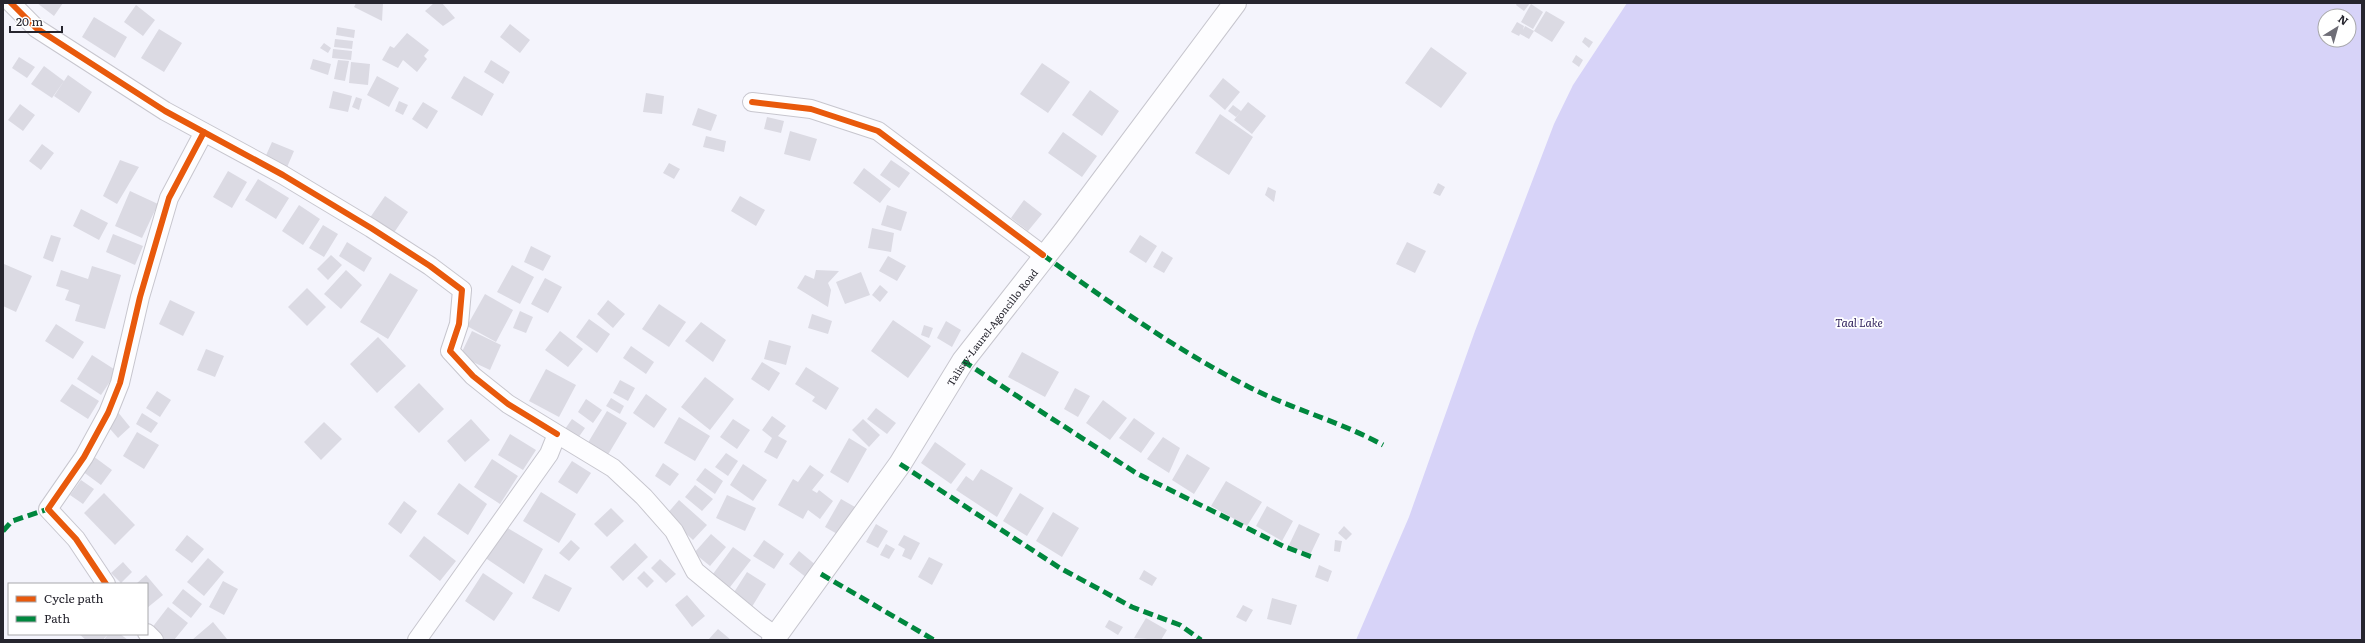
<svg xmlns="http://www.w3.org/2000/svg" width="2365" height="643" font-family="Literata,serif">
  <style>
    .water { fill: #d7d3f8; fill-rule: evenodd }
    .building { fill: #dbdae3 }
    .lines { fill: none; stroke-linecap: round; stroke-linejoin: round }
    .street-casing { stroke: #c7c6ce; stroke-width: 20 }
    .secondary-casing { stroke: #c7c6ce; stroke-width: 24 }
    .street { stroke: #fdfdff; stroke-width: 18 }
    .secondary { stroke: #fdfdff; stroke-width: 22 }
    .quiet { stroke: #00873e; stroke-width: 5; stroke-dasharray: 10 5; stroke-linecap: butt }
    .cycleway-casing { stroke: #fff; stroke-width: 8 }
    .cycleway { stroke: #e8590c; stroke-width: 6 }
    .labels { text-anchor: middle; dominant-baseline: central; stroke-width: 3.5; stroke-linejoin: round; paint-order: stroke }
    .street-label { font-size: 10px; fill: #26252e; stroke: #fff }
    .water-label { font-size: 11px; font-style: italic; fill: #33255f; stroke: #fff }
  </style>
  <rect width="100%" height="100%" fill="#f4f4fc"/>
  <path class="water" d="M1627 3H2362V640H1356L1409 517 1475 331 1554 124 1573 85ZM2325 16H2349V40H2325Z"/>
  <path class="building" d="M37 3H63L54 16Z
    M356 3H383L382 21 354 7Z
    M434 3H442L455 18 443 26 425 11Z
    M1517 3H1530L1524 11 1516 5Z
    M1531 4 1543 12 1533 29 1521 22Z
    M136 5 155 20 143 36 124 22Z
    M1546 11 1565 22 1552 42 1534 31Z
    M94 17 127 37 115 58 82 37Z
    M1517 22 1524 26 1523 30 1525 26 1534 31 1529 39 1520 34 1519 36 1511 32Z
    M510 24 530 40 520 53 500 37Z
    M337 27 355 30 354 38 336 35Z
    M159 29 182 43 164 72 141 58Z
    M407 33 429 50 424 56 427 59 417 72 403 60 398 68 382 60 390 46 394 48Z
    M1585 37 1593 42 1589 48 1582 42Z
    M335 39 353 41 352 49 334 47Z
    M324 43 331 48 328 53 320 48Z
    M1431 47 1467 73 1441 108 1405 83Z
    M333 49 352 51 351 60 332 58Z
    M1576 55 1583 60 1579 67 1572 62Z
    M19 57 35 67 27 78 12 68Z
    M313 59 331 64 328 75 310 69Z
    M338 60 349 61 345 81 334 79Z
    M491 60 510 72 503 84 484 72Z
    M351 62 370 64 368 85 349 83Z
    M1042 63 1070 82 1048 113 1020 94Z
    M44 66 64 81 52 98 31 84Z
    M68 75 92 92 79 113 54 96Z
    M377 76 399 88 389 107 367 95Z
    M464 76 494 94 482 116 451 98Z
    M1223 78 1240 92 1225 110 1209 96Z
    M1090 90 1119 111 1102 136 1072 115Z
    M333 91 352 96 348 112 329 108Z
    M646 93 664 96 662 114 643 112Z
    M356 97 362 99 359 110 352 107Z
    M399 101 408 105 403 115 395 111Z
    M423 102 438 111 427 129 412 119Z
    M1248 102 1266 116 1252 134 1234 120Z
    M20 104 35 115 23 131 8 120Z
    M1233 105 1241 111 1236 117 1228 111Z
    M698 108 717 115 711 131 692 125Z
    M1220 114 1253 137 1229 175 1195 153Z
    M767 117 784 121 781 133 764 129Z
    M790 131 817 139 810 161 784 154Z
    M1063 132 1097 156 1082 177 1048 153Z
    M706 136 726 141 724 152 703 147Z
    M272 142 294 151 285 172 263 162Z
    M42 144 54 153 41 170 29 161Z
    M120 160 139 167 117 204 103 196Z
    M891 160 910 173 899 188 880 175Z
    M669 163 680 169 674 179 663 173Z
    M864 168 891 189 880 203 853 183Z
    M228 171 247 182 232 208 213 197Z
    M258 179 289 198 276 219 245 200Z
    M1438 183 1445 187 1440 196 1433 193Z
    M1268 187 1276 191 1274 202 1265 195Z
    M130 191 158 204 142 238 115 226Z
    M385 196 408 212 391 237 367 222Z
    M740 196 765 210 756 226 731 211Z
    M1024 200 1042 214 1028 231 1011 218Z
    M299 205 320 219 303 245 282 231Z
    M887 205 907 212 901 231 881 225Z
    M81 209 108 223 99 240 73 226Z
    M323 225 338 234 324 257 309 248Z
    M872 228 894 233 891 252 868 248Z
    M113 234 143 246 135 265 106 252Z
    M51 235 61 238 53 262 43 258Z
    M1140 235 1157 246 1146 263 1129 252Z
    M347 242 372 258 364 272 339 256Z
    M1407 242 1426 251 1415 273 1396 264Z
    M531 246 551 256 543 271 524 262Z
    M1162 251 1173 258 1164 273 1153 267Z
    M331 255 342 265 328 280 317 269Z
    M888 256 906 266 897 281 879 271Z
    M4 264 32 276 16 312 3 306Z
    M512 265 534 277 520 304 497 292Z
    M92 266 121 275 105 329 75 321 80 305 65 300 69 290 56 286 61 270 88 279Z
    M346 270 362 285 341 309 324 294Z
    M816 270 839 271 828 283 831 290 828 307 797 288 805 275 814 279Z
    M861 272 870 295 845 304 836 282Z
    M390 273 418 290 388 339 360 322Z
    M545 278 562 287 548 313 531 304Z
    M880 285 888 292 880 302 872 295Z
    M307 288 326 307 307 326 288 307Z
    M485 294 513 310 496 342 467 326Z
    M170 300 195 312 183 336 159 324Z
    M608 300 625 314 613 328 597 314Z
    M659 304 686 322 669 347 642 329Z
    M520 311 533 317 526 333 513 328Z
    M812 314 832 321 828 334 808 328Z
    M589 319 610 334 597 353 576 337Z
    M893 320 931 346 908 378 871 351Z
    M946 321 961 330 952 347 937 338Z
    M701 322 726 340 713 362 685 341Z
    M56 324 84 342 73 359 45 341Z
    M924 325 933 328 929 338 921 335Z
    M472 331 501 345 490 370 460 356Z
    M560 331 583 349 568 367 545 350Z
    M378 337 406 366 377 393 350 364Z
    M769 340 791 346 786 365 764 359Z
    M631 346 654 362 646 374 623 358Z
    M206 349 224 356 215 377 197 370Z
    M1022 352 1059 372 1045 397 1008 377Z
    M92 355 117 371 101 395 77 379Z
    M762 362 780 373 769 391 751 379Z
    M806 367 839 388 826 410 812 401 815 397 795 384Z
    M546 369 576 385 559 417 529 401Z
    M705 377 734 399 710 430 681 407Z
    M620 380 635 388 628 401 613 393Z
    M419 383 444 409 419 433 394 407Z
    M72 384 99 401 88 419 60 401Z
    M1075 388 1090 396 1078 417 1064 409Z
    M157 391 171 400 160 417 146 408Z
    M646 394 667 409 654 428 633 413Z
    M611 398 624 406 620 414 606 406Z
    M586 399 602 410 593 423 578 412Z
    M1103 400 1127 418 1110 440 1086 423Z
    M876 408 896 423 887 434 867 419Z
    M117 411 130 427 118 438 104 422Z
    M607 411 627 423 606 458 586 446Z
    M142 413 158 423 151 433 136 424Z
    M772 416 786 426 778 436 787 441 777 459 764 452 772 438 762 430Z
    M679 417 710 436 695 461 664 443Z
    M1134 418 1155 433 1141 453 1119 438Z
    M471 419 490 440 465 462 447 441Z
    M572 419 585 428 578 438 565 429Z
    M733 419 750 430 737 449 720 437Z
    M863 419 880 435 869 447 852 430Z
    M324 422 342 439 321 460 304 442Z
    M137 432 159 445 144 469 123 456Z
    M510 434 536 450 523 470 498 455Z
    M1163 437 1180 448 1169 473 1147 459Z
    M849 438 867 449 848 483 830 472Z
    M935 442 966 464 951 484 921 463Z
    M726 453 738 461 728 476 715 467Z
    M1187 454 1210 468 1194 494 1172 480Z
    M93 456 112 470 101 485 82 471Z
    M492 459 518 476 500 504 474 487Z
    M572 461 591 473 577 494 558 482Z
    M663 463 679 474 670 486 655 476Z
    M743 464 767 480 753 501 730 485Z
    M810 465 824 475 812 490 817 493 819 490 833 501 820 519 808 510 803 519 778 505 793 479 798 482Z
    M705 468 723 481 715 494 696 480Z
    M981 469 1013 488 997 517 956 490 966 476 973 481Z
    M81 480 94 489 83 504 70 495Z
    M1226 481 1262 502 1247 526 1211 506Z
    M459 483 487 504 468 535 437 514Z
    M695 485 713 499 702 511 685 497Z
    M541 492 576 514 559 543 523 521Z
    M104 493 135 525 115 545 84 513Z
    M1020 493 1044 508 1027 536 1003 521Z
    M727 495 756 508 745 531 716 518Z
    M841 499 855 507 839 535 825 527Z
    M679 500 707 525 693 540 666 515Z
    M404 501 417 511 401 534 388 524Z
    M1267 506 1293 521 1282 541 1256 526Z
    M611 508 624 521 607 537 594 524Z
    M1053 512 1079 528 1062 557 1036 541Z
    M876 524 888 531 878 548 866 542Z
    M1299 524 1320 534 1310 555 1289 545Z
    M504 526 543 549 524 584 484 557Z
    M1344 526 1352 534 1346 540 1338 533Z
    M711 534 726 547 710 566 694 553Z
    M187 535 204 549 192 563 175 550Z
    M904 535 920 543 911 560 902 556 905 549 898 545Z
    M424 536 456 561 440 581 409 556Z
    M571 540 580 548 569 561 559 553Z
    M764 540 784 554 774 569 753 556Z
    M1335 540 1342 541 1340 552 1334 551Z
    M635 543 648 557 623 581 610 567Z
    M886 544 895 549 889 559 880 555Z
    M733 547 751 560 727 591 710 578Z
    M799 551 817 566 807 578 789 564Z
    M929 557 943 564 932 585 918 577Z
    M208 558 224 572 204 596 187 582Z
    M660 559 676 574 666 583 651 568Z
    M123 562 132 572 121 583 111 573Z
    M1319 565 1332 571 1328 582 1315 577Z
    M1144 570 1157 578 1152 586 1139 579Z
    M644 571 654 581 647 588 637 578Z
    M747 572 766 584 750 610 731 597Z
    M483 573 513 593 494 621 465 601Z
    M545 574 572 588 559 612 532 598Z
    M146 575 163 595 147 608V584H136Z
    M223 581 238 589 224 615 209 607Z
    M183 589 202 604 191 618 172 603Z
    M687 595 705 616 692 627 675 605Z
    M1272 598 1297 605 1291 625 1267 619Z
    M1243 605 1253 610 1246 622 1236 617Z
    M168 607 188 623 174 640H165L151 629Z
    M1146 618 1167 630 1161 640 1134 638Z
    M1109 620 1123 627 1118 635 1105 627Z
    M213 622 227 639 192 640Z
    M718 629 731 640H708Z
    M79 634H108L103 640H86Z
    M108 634H120L128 640H104Z"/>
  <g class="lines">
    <defs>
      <path id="street" d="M11 3 36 28 165 111 283 175 371 228 430 266 462 290 459 324 450 351 473 376 508 404 557 434
        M752 102 811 109 878 131 1043 255
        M106 584 76 539 48 509 84 457 108 413 120 383 140 297 169 198 204 132
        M147 633 154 640
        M417 640 549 454 557 434 613 468 644 497 674 531 695 571 759 624 776 636"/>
      <g id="secondary">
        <path id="s1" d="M773 640 900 464 963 361 1064 232 1235 3"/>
      </g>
    </defs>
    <use href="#street" class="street-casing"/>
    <use href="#secondary" class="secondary-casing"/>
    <use href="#street" class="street"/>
    <use href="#secondary" class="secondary"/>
    <path class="quiet" d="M1043 255C1109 302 1175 349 1247 386 1291 409 1339 421 1383 445
      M963 361 1136 473 1283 546 1312 557
      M900 464 1060 568 1132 607 1180 625 1201 640
      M3 531 12 521 48 509
      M821 574 934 640"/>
    <defs>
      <path id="cycleway" d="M11 3 36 28 165 111 283 175 371 228 430 266 462 290 459 324 450 351 473 376 508 404 557 434
        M752 102 811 109 878 131 1043 255
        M106 584 76 539 48 509 84 457 108 413 120 383 140 297 169 198 204 132"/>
    </defs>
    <use href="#cycleway" class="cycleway-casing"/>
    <use href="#cycleway" class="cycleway"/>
  </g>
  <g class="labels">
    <g class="street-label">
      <text stroke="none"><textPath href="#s1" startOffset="382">Talisay-Laurel-Agoncillo Road</textPath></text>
    </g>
    <g class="water-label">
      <text x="1859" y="322">Taal Lake</text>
    </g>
  </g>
  <rect width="2365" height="643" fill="none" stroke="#26252e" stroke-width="8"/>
  <rect x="8" y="583" width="140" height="52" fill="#ffffff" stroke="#a8a8ab"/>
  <rect x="16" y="596" width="20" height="6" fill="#e8590c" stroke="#a8a8ab"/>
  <text x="44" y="603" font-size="12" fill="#26252e">Cycle path</text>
  <rect x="16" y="616" width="20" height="6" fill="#00873e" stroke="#a8a8ab"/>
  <text x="44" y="623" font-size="12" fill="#26252e">Path</text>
  <g transform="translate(2337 28) rotate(37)"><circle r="19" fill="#ffffff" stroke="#a8a8ab"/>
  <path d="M0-3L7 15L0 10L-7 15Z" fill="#6e6d76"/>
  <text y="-6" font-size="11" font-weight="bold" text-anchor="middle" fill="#26252e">N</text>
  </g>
  <path d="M10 26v6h52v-6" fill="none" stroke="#26252e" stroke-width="2"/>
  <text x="16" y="26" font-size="12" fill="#26252e" stroke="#ffffff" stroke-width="3" paint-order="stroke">20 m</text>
</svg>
